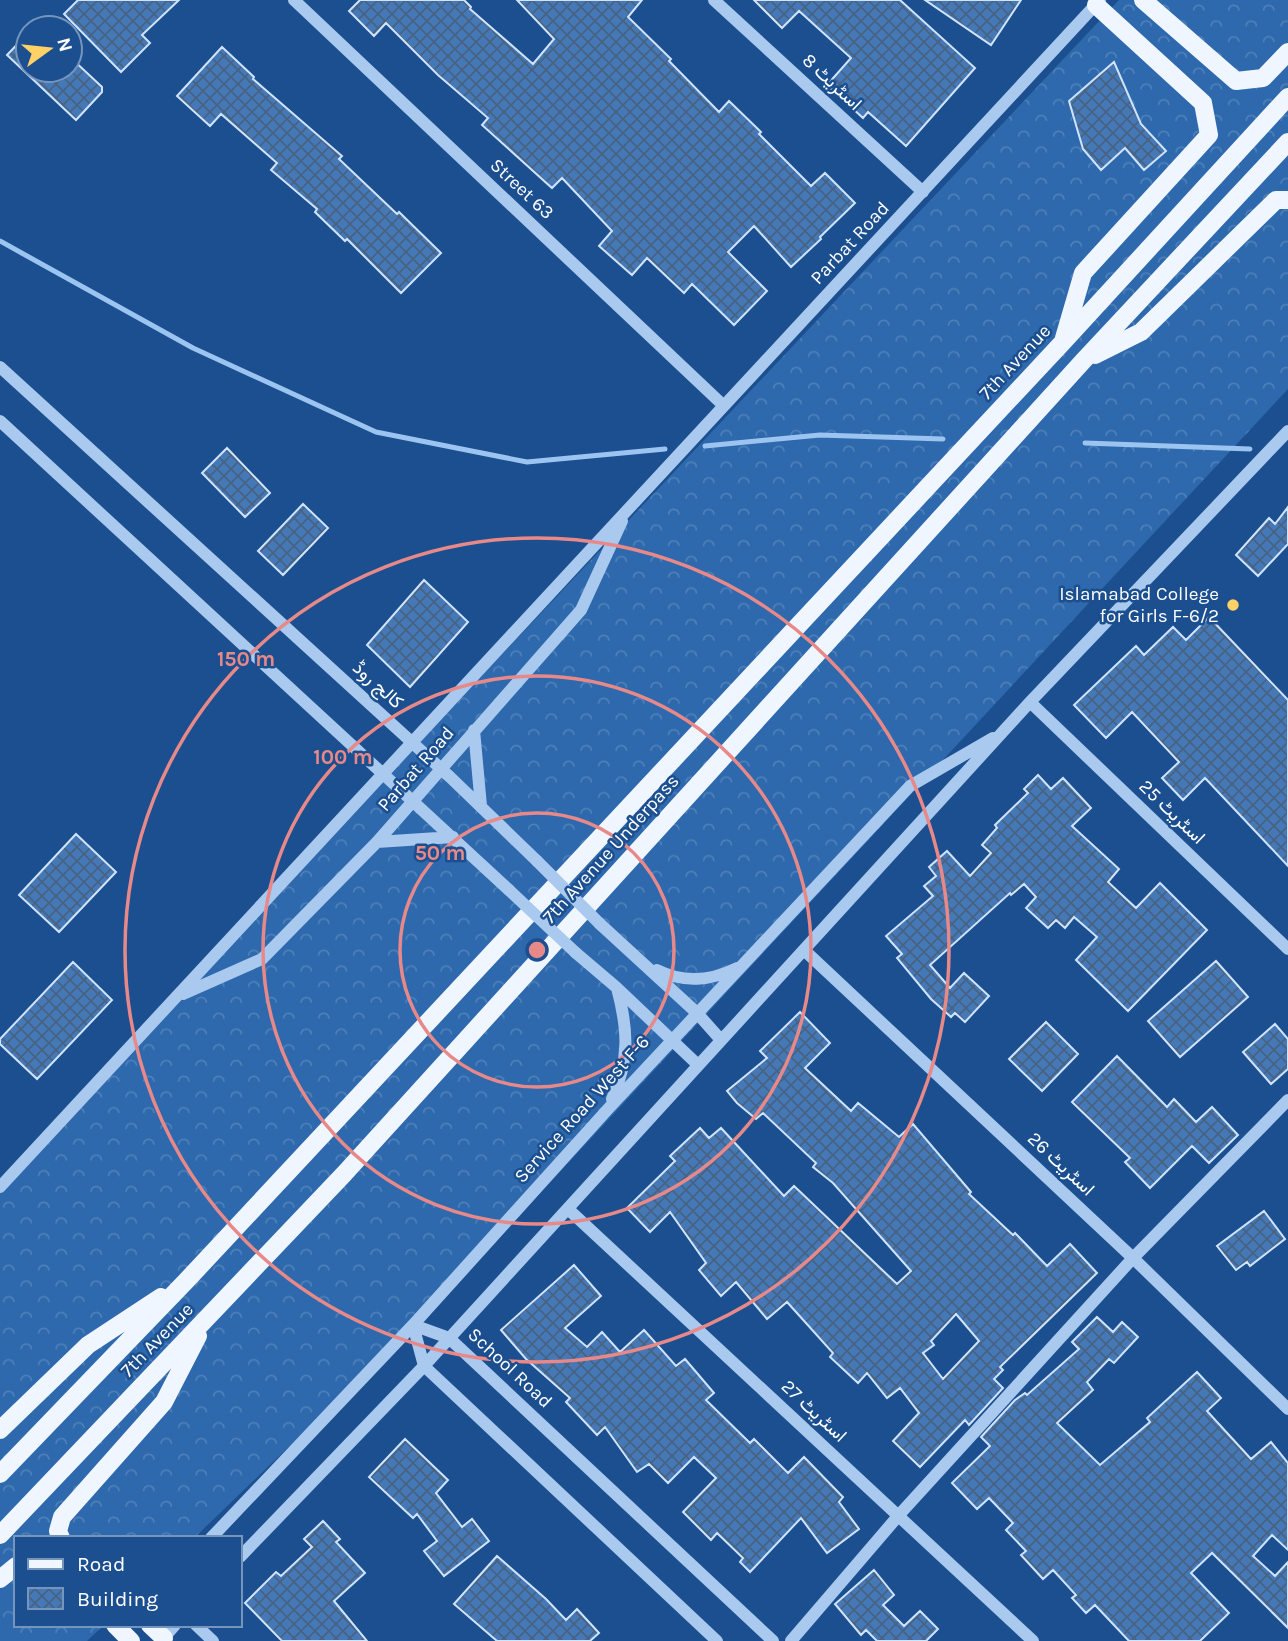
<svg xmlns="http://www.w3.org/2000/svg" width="1288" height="1641" font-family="Karla,Vazirmatn,sans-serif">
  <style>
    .forest { fill: url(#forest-crowns) }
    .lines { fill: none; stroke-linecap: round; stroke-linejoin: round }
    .stream { stroke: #9cc4f0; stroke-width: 5 }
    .building { fill: url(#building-cross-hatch); stroke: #cfe3fa; stroke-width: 2; fill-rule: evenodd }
    .minor { stroke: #a9c9ee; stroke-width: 12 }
    .major { stroke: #f0f6ff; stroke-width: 18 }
    .minor-bridge { stroke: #a9c9ee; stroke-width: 12 }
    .ring { fill: none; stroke: #e88989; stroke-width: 3.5 }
    .poi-dot { fill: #ffd166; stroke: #1b4f8f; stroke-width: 2.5 }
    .labels { text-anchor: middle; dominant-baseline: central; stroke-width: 5; stroke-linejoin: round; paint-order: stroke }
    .street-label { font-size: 19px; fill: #fff; stroke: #1b4f8f }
    .poi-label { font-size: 19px; fill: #fff; stroke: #1b4f8f; text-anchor: end }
    .centre { fill: #e88989; stroke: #1b4f8f; stroke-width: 3.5 }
    .ring-label { font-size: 21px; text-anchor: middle; font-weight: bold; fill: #e88989; stroke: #1b4f8f; stroke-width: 5; stroke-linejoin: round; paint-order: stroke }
  </style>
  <defs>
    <pattern id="forest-crowns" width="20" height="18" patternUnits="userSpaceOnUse" patternTransform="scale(1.75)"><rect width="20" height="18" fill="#2e69ad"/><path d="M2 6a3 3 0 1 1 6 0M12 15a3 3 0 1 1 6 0" fill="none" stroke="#4d80b9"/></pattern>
    <pattern id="building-cross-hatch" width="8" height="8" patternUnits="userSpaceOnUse" patternTransform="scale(1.75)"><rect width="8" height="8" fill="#4478b7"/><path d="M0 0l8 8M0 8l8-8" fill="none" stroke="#486282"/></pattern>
  </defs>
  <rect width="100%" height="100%" fill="#1b4f8f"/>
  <path class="forest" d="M1119 0H1288V389L433 1308 194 1538H16V1625H104L87 1641H0V1187Z"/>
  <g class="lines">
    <path class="stream" d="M0 241 193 348 376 432 527 462 665 449
      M1085 443 1250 449
      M705 446 820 435 943 439"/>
  </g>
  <path class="building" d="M78 0H179L142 35 150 43 121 72 64 14Z
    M360 0H464L471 7 470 9 533 64 554 39 517 0H642L628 17 671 59 669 61 719 112 729 101 761 132 759 134 811 186 825 173 855 203 820 237 821 239 791 267 754 226 728 252 767 291 734 325 692 284 684 293 647 258 632 275 599 246 612 231 562 178 552 188 482 125 488 118 438 75 386 23 374 36 349 11Z
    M754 0H900L975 68 906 146 868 112 863 118 827 85 851 58 799 11 782 28Z
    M925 0H1021L991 45Z
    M28 33V70H70V57L102 87V92L76 120 7 55Z
    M222 47 254 77 253 79 342 156 339 159 397 214 399 212 441 253 401 293 347 239 345 241 315 212 317 209 271 170 277 163 221 114 210 126 177 96Z
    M1114 62 1141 124 1166 151 1144 170 1125 148 1101 170 1083 149 1069 101Z
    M227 448 270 493 245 517 202 473Z
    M303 504 328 528 283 575 258 551Z
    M1288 507V544L1258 576 1236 555 1269 518 1275 524Z
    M424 580 468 622 410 687 367 645Z
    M1209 617 1288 700V866L1205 778 1183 800 1162 778 1179 762 1132 712 1106 738 1074 705 1136 646 1144 655 1173 627 1186 640Z
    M1038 775 1051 789 1063 778 1091 808 1072 826 1119 869 1108 882 1136 908 1160 883 1207 930 1128 1011 1076 960 1097 937 1074 917 1065 928 1056 920 1048 928 1026 908 1036 897 1024 884 1011 895 1010 893 930 965 950 988 964 973 989 996 965 1022 955 1013 951 1017 931 999 897 958 902 954 886 936 933 896 924 886 936 876 929 867 947 851 970 876 991 853 982 845 997 828 995 825 1028 793 1024 789Z
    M76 834 116 872 59 932 19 895Z
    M1216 961 1248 997 1180 1057 1148 1021Z
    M73 962 112 1000 37 1079 0 1044V1039Z
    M800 1012 830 1043 805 1068 851 1111 858 1103 899 1137 913 1124 971 1192 969 1194 1013 1235 1015 1233 1047 1266 1070 1244 1097 1273 1000 1367 1003 1370 994 1379 1003 1388 969 1425 965 1420 920 1467 893 1441 919 1413 900 1388 887 1398 867 1373 858 1383 830 1357 833 1353 787 1302 767 1319 736 1282 721 1296 699 1270 706 1263 670 1212 650 1232 627 1208 675 1161 670 1156 700 1128 709 1138 721 1128 784 1196 794 1186 897 1284 911 1271 833 1183 813 1167 816 1163 763 1113 756 1119 737 1103 727 1091 767 1058 760 1051ZM956 1314 979 1341 943 1379 923 1353 934 1345 931 1341Z
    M1046 1022 1078 1054 1042 1091 1009 1059Z
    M1275 1024 1288 1039V1069L1271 1084 1243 1052Z
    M1117 1056 1167 1107 1174 1099 1196 1122 1212 1107 1238 1135 1209 1163 1192 1146 1150 1188 1125 1162 1130 1158 1072 1102Z
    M1264 1211 1285 1239 1250 1266 1247 1262 1236 1270 1217 1246Z
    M574 1265 601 1296 565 1328 587 1347 602 1332 620 1352 644 1330 676 1366 685 1359 714 1393 706 1400 750 1443 754 1439 788 1473 804 1457 843 1497 839 1502 859 1529 827 1553 801 1518 750 1572 740 1562 743 1558 717 1533 711 1540 683 1512 716 1478 694 1457 668 1483 649 1464 637 1472 605 1427 597 1435 566 1402 570 1398 526 1359 501 1330Z
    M1097 1317 1113 1332 1122 1322 1138 1337 1114 1363 1109 1359 1087 1382 1093 1390 1057 1423 1100 1465 1150 1422 1147 1418 1197 1372 1221 1398 1207 1411 1251 1459 1271 1442 1288 1463V1550L1272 1535 1253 1556 1275 1576 1288 1562V1628L1212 1553 1191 1573 1229 1613 1200 1641H1129L1095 1605 1086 1613 1072 1598 1076 1595 1053 1570 1043 1579 1021 1555 1026 1551 1006 1530 1013 1523 989 1498 977 1509 952 1483 990 1446 981 1437 1015 1400 1025 1393 1027 1395 1079 1349 1072 1342Z
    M405 1439 448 1480 436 1493 462 1527 472 1519 489 1541 444 1576 424 1551 437 1541 417 1514 413 1518 369 1477Z
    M323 1521 340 1539 336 1542 365 1573 334 1601 367 1641H282L245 1603 276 1572 281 1576 312 1547 304 1539Z
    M497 1556 546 1599 566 1620 577 1609 599 1633 590 1641H497L454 1604Z
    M874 1570 894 1595 883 1605 904 1626 920 1611 938 1629 926 1641H877L866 1630 861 1635 835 1604Z"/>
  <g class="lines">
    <path class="minor" d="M294 0 724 406
      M714 0 923 192
      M0 367 450 777 537 861
      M0 421 509 890
      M1030 702 1288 949
      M474 730 481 806
      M377 842 453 837
      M600 924 697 1013 721 1040
      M804 950 1133 1258 1288 1409
      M576 953 616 987 697 1064
      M657 970C683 983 711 981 737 968
      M183 994 262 959 377 842 581 610 622 521
      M612 1099C630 1059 628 1029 617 988
      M0 1187 1100 0
      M568 1209 1033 1641
      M413 1325 449 1338 773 1641
      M413 1325 424 1366 717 1641
      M211 1538 413 1325 608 1109 910 786 993 738
      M240 1557 424 1366 1030 702 1288 431
      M196 1625 213 1641
      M161 1641 175 1625
      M791 1641 899 1515 1133 1258 1288 1100"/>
    <path class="major" d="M1143 0 1236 81 1263 78 1288 52
      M1064 338 1083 273 1209 135 1203 103 1096 5
      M1095 355 1141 332 1276 200H1288
      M0 1430 88 1345 161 1297
      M0 1474 187 1280 1063 342 1288 97
      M0 1535 344 1174 1084 360 1288 142
      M61 1538 58 1531 62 1517 164 1402 198 1336
      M0 1579 16 1566
      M115 1625 131 1641
      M150 1625 164 1638"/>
    <path class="minor-bridge" d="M537 861 600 924
      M509 890 576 953"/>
  </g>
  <g class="ring">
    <circle cx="537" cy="950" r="137"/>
    <circle cx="537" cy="950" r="274"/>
    <circle cx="537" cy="950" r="412"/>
  </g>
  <circle class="poi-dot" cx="1233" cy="605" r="7"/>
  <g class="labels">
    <g class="street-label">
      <text transform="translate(832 82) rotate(43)">اسٹریٹ 8</text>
      <text transform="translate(522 189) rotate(43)">Street 63</text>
      <text transform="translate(850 243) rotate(-47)">Parbat Road</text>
      <text transform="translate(1015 362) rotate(-47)">7th Avenue</text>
      <text transform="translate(378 685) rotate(42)">کالج روڈ</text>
      <text transform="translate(416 769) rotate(-49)">Parbat Road</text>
      <text transform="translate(1172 812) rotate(44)">اسٹریٹ 25</text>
      <text transform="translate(611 849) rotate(-48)">7th Avenue Underpass</text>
      <text transform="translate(582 1109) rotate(-48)">Service Road West F-6</text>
      <text transform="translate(1061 1164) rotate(43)">اسٹریٹ 26</text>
      <text transform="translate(157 1340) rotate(-46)">7th Avenue</text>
      <text transform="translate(510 1368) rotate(43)">School Road</text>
      <text transform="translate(814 1411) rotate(43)">اسٹریٹ 27</text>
    </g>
    <g class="poi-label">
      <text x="1219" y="594">Islamabad College<tspan x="1219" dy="22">for Girls F-6/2</tspan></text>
    </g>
  </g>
  <circle cx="537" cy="950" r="10" class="centre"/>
  <g class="ring-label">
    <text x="246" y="666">150 m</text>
    <text x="343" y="764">100 m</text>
    <text x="440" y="860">50 m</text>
  </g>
  <rect x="14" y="1536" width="228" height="91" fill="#1b4f8f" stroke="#7695bc" stroke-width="2"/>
  <rect x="28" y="1559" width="35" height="10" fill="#f0f6ff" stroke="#7695bc" stroke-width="2"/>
  <text x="77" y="1571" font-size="21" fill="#ffffff">Road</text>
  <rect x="28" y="1588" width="35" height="21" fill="url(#building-cross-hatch)" stroke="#7695bc" stroke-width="2"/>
  <text x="77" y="1606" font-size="21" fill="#ffffff">Building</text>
  <g transform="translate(49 49) rotate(75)"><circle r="33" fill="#1b4f8f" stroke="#7695bc" stroke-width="2"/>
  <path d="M0-5L12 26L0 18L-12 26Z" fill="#ffd166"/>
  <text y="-10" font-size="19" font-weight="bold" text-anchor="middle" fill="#ffffff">N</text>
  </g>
</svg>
